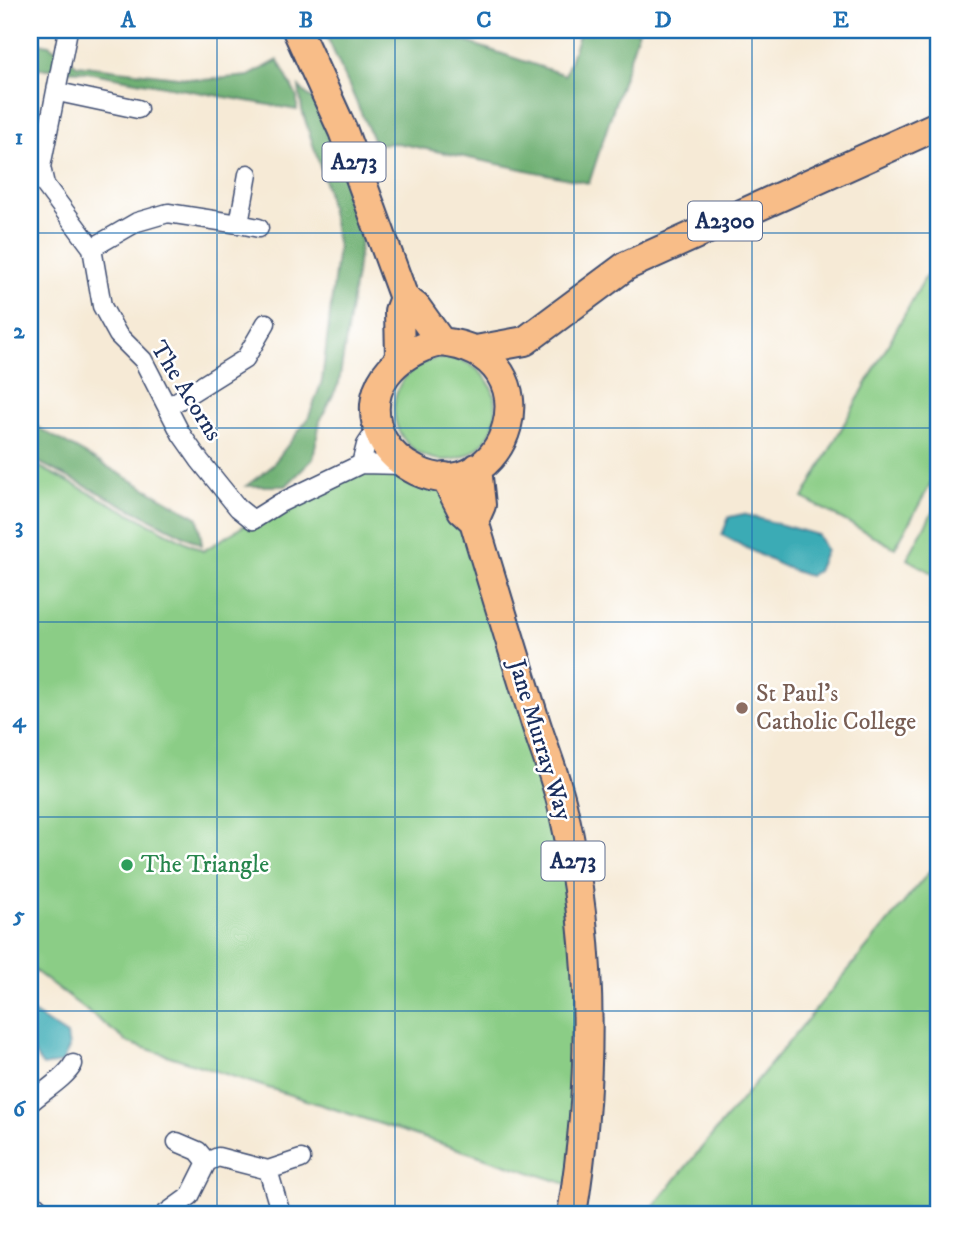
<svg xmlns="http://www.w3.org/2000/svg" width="969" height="1244" font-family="'IM FELL DW Pica',serif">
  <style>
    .green { fill: #8bcd86; stroke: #537e72; stroke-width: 2 }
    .forest { fill: #70b073; stroke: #467068; stroke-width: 2 }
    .water { fill: #3aabb5; stroke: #2a6d8a; stroke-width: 2 }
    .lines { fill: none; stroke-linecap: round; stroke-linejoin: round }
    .minor-casing { stroke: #3c4b70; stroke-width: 21 }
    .primary-casing { stroke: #3c4b70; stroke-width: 32 }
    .minor { stroke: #fff; stroke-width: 18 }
    .primary { stroke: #f8bd88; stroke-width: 28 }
    .grid { fill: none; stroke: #1f6fb2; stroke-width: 2; stroke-opacity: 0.55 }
    .education-dot { fill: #8d6e63; stroke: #fff; stroke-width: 2.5 }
    .leisure-dot { fill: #2e9e5b; stroke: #fff; stroke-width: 2.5 }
    .labels { text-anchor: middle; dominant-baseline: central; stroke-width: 5; stroke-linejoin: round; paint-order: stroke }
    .shield { fill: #fff; stroke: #5f6d8e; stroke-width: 2 }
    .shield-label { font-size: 23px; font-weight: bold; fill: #1b2f5e }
    .street-label { font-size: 24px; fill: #1b2f5e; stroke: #fff }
    .education-label { font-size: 24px; fill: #785e54; stroke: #fff; text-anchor: start }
    .leisure-label { font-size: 24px; fill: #27864d; stroke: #fff; text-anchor: start }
    .neatline { fill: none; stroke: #1f6fb2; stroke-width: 2.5 }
    .grid-label { font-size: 23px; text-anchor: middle; font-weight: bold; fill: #1f6fb2 }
  </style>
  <rect width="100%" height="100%" fill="#fff"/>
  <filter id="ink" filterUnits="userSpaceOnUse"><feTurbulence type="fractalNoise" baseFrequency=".0143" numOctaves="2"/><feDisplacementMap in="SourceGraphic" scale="14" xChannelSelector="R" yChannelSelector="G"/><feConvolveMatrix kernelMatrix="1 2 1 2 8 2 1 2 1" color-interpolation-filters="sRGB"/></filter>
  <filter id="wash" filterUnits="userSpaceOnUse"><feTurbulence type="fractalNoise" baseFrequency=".00686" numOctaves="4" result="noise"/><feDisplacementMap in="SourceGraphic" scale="28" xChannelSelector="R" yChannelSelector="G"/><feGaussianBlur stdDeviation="1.57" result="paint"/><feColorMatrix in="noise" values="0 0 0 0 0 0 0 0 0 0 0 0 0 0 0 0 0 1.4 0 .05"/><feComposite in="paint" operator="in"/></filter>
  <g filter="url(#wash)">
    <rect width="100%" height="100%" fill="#f6ead6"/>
    <path class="green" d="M926 276 939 284V469L895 548 803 498Z
      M394 409a51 51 0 1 1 102 0a51 51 0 1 1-102 0Z
      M30 462 203 551 253 520 361 464 445 477 563 808 589 1010 576 1187 129 1043 30 967Z
      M939 500V577L907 559Z
      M939 860V1214H647Z"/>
    <path class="forest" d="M324 30H431L565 75 581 30H639L589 183 397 143 375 144Z
      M30 41 49 45 77 65 203 80 249 76 278 60 297 97V110L81 71 30 68Z
      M299 87 328 114 351 182 362 235 339 383 320 421 313 459 286 486H246L270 468 308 419 322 381 338 247 325 182 302 110Z
      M30 423 198 518 202 545 30 458Z"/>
    <path class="water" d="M743 514 818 535 826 550 817 571 809 576C779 567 750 549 722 535L729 517Z
      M33 1013 67 1035 69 1048 62 1063 43 1066C30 1051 24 1033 33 1013Z"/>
  </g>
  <g filter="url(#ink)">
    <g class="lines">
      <defs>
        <path id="minor" d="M58 92 138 109
          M41 167 45 185 92 248 102 306 118 335 143 360 181 434 200 461 238 508 253 520 280 503 361 464 405 465
          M30 168 41 167 68 30
          M239 224 259 228
          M92 248 137 222 168 213 239 224 248 174
          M168 407 245 359 266 323
          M361 464 366 445 378 427
          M30 1103C42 1092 67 1077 73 1064
          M177 1142 198 1151 207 1162
          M268 1170 301 1159
          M30 1200 45 1214
          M165 1214 190 1196 207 1162 218 1157 268 1170 281 1214"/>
        <path id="primary" d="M297 30 343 131 404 298
          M404 298 416 307 441 342C560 354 505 513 417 471 403 464 389 453 382 439 359 389 395 351 441 342
          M476 350 525 341 626 266 939 125
          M400 357 399 311 404 298
          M445 477 462 510 474 521C494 589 515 656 536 724 545 752 557 781 563 809 594 942 594 1080 572 1214
          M474 521 481 505 477 468"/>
      </defs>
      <use href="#minor" class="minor-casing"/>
      <use href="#primary" class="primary-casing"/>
      <use href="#minor" class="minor"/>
      <use href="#primary" class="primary"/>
    </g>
  </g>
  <path class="grid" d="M217 30V1214M395 30V1214M574 30V1214M752 30V1214M30 233H939M30 428H939M30 622H939M30 817H939M30 1011H939"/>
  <circle class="education-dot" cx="742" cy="708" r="7"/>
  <circle class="leisure-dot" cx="127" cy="865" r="7"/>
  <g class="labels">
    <g class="shield">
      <rect x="322.5" y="142.5" width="63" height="39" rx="5"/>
      <rect x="688" y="201.5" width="74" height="39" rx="5"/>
      <rect x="541.5" y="841.5" width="63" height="39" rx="5"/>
    </g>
    <g class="shield-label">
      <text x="354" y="162">A273</text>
      <text x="725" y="221">A2300</text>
      <text x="573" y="861">A273</text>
    </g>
    <g class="street-label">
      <text transform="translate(186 391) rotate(58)">The Acorns</text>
      <text transform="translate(540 740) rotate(73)">Jane Murray Way</text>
    </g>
    <g class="education-label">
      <text x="756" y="694">St Paul's<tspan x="756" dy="28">Catholic College</tspan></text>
    </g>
    <g class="leisure-label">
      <text x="141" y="865">The Triangle</text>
    </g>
  </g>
  <rect width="969" height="1244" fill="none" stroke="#fff" stroke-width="77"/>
  <rect x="38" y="38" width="892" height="1168" class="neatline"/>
  <g class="grid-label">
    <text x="128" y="27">A</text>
    <text x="306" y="27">B</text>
    <text x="484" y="27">C</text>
    <text x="663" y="27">D</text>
    <text x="841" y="27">E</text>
    <text x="19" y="144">1</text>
    <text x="19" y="338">2</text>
    <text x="19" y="533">3</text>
    <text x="19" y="727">4</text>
    <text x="19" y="922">5</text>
    <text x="19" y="1116">6</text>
  </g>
</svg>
